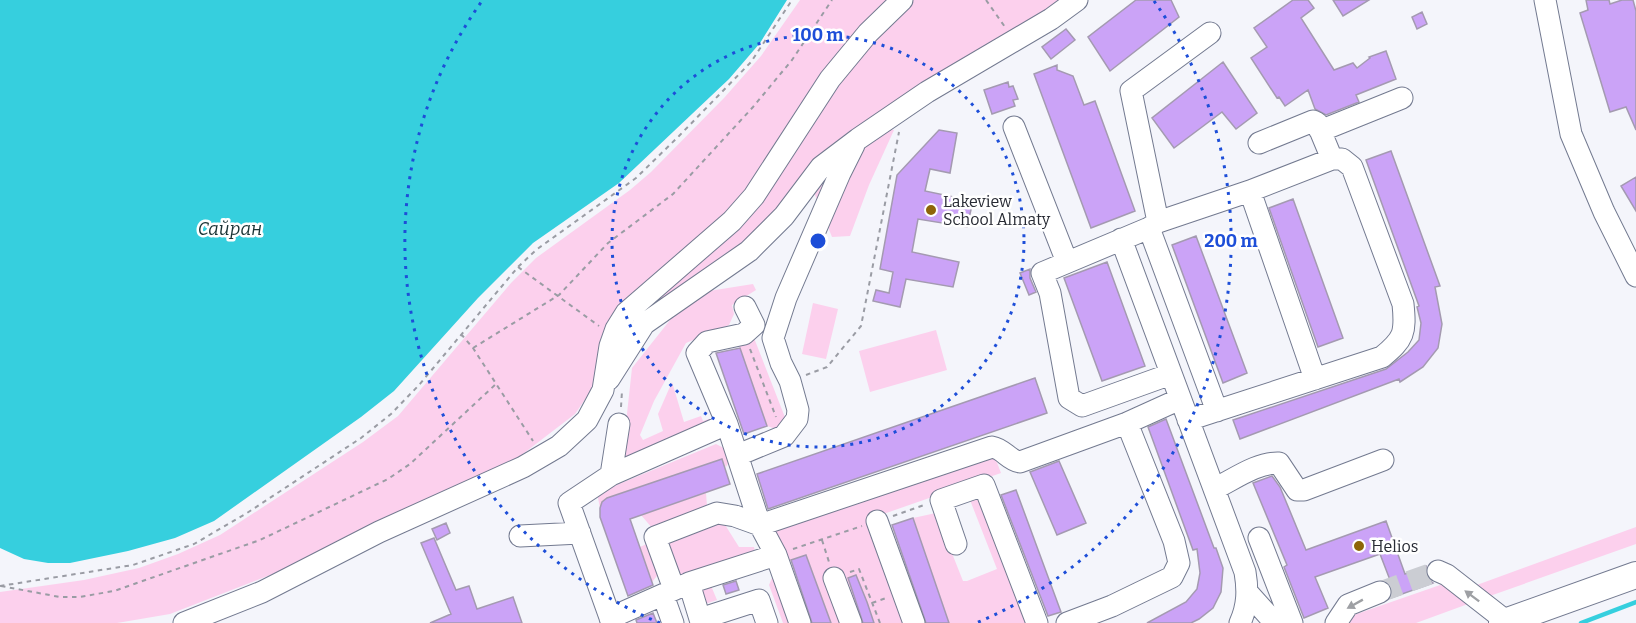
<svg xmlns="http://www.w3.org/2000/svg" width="1636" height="623" font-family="Bitter,serif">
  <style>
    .green { fill: #fcd0ed }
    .water { fill: #36cfde }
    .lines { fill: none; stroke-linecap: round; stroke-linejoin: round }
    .stream { stroke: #36cfde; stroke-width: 4.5 }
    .building { fill: #cba3f7; stroke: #a49ab1; stroke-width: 1.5 }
    .minor-tunnel { stroke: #cbcdd3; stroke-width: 21; stroke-dasharray: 21 10; stroke-linecap: butt }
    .minor-casing { stroke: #737a90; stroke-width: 23 }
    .major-casing { stroke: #737a90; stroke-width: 28 }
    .path { stroke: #9a9ca4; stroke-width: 2; stroke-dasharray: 4.5 4.5; stroke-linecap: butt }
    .minor { stroke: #fff; stroke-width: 21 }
    .major { stroke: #fff; stroke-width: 26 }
    .oneway { fill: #9ea0a4 }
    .ring { fill: none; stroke: #1d4ed8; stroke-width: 3; stroke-dasharray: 3 6 }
    .poi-dot { fill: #8e6409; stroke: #fff; stroke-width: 2 }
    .labels { text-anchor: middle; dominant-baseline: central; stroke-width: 5; stroke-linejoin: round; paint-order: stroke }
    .poi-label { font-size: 16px; fill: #282b34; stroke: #fff; text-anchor: start }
    .water-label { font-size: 18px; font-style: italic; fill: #193234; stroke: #fff }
    .centre { fill: #1d4ed8; stroke: #fff; stroke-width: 3 }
    .ring-label { font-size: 18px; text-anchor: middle; font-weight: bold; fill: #1d4ed8; stroke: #fff; stroke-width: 5; stroke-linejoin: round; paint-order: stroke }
  </style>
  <rect width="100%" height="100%" fill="#f4f5fb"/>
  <path class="green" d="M800 0H1064L815 163 750 240 643 315 575 414 515 460 283 570 170 614 117 623H0V592L84 580 139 568 178 554 220 535 363 442 398 416 511 283 536 258 630 190 651 172 724 98 761 56Z
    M882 128 894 130 869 185 850 236 832 237 813 190 820 176Z
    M753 284 756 290 732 305 734 314 729 325 686 343 654 401 640 435 643 440 663 431 658 414 672 382 684 422 701 416 703 421 709 419 714 421 625 458 623 450 632 368 674 315 709 291Z
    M813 303 838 309 826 359 802 354Z
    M936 330 947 370 870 392 859 351Z
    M754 338 788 425 776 429 767 426 738 343Z
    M716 444 726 449 730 460 726 467 722 460 607 498 600 508 597 493Z
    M993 452 1001 473 872 518 911 623H831L806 555 788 562 769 529Z
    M706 493 707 506 653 529 641 515Z
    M984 496 1031 623H949L913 518 936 513 963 581H967L997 569 970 500Z
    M722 520 739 547H754L756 558 676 584 663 541Z
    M1636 527V544L1487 597 1474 586Z
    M651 542 661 571 652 582 640 547Z
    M777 566 795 623H783L769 585Z
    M709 581 717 600 696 607 690 586Z
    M1443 584 1468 604 1416 623H1344L1348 617Z"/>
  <path class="water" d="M0 0H787L760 43 729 79 619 183 533 243 478 298 394 391 361 417 214 521 175 538 128 551 70 563H48L24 559 0 548Z"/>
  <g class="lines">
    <path class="stream" d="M1581 623 1636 602"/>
  </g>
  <path class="building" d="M1136 0H1171L1179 17 1110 71 1088 37Z
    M1293 0H1308L1314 8 1301 18 1334 70 1353 63 1357 68 1370 58 1369 57 1386 51 1396 79 1356 95 1359 102 1326 115 1315 109 1308 90 1285 106 1279 97 1277 98 1251 58 1267 47 1254 28Z
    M1333 0H1369L1343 16Z
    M1586 0H1609L1610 4 1622 0H1633L1636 11V130L1626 107 1610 112 1580 13 1588 10Z
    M1422 12 1427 24 1417 29 1412 17Z
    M1066 29 1075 40 1051 59 1042 47Z
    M1223 62 1257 113 1236 129 1222 112 1174 148 1152 118Z
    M1057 65V70L1073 76 1084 105 1095 101 1135 211 1091 228 1034 74Z
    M1008 82 1009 87 1013 86 1018 99 1013 100 1015 106 992 114 984 90Z
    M939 130 957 133 950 173 930 169 925 191 973 201 967 227 918 219 912 252 959 262 953 287 906 279 900 307 873 301 876 290 889 293 893 272 880 269 897 175Z
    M1391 151 1440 286 1435 287 1442 324 1438 348 1423 367 1400 382 1399 379 1240 439 1233 420 1386 369 1408 352 1419 340 1421 323 1417 307 1419 306 1366 160Z
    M1636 177V211L1621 186Z
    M1293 199 1343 338 1318 347 1269 208Z
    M1196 236 1247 373 1223 383 1172 245Z
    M1107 262 1145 366 1102 381 1064 278Z
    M1030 269V278L1036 292 1029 295 1020 273Z
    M740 348 767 426 744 434 716 353Z
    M1035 378 1047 413 768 509 757 474Z
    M1166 419 1214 548H1216L1223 568 1221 592 1213 608 1199 619 1191 623H1147L1186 602 1197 589 1200 573 1197 549 1193 550 1148 427Z
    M722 459 730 484 630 519 653 585 628 596 600 517V508L602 502 607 498Z
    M1059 461 1086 523 1057 535 1030 472Z
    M1272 476 1280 487 1306 550 1386 521 1405 574 1426 566 1427 578 1433 583 1391 598 1392 588 1386 581 1390 580 1380 554 1315 577 1328 608 1304 618 1284 567 1287 565 1253 483Z
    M1016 490 1061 612 1048 616 1001 495Z
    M913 518 949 623H926L892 525Z
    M446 523 450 533 437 540 432 529Z
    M434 538 456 590 469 586 477 609 513 597 522 623H430L451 614 421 543Z
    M806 555 831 623H812L791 560Z
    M856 575 867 602 874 623H863L848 578Z
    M736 581 739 590 726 594 723 585Z
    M653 613 657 623H637L636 620Z"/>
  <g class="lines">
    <path class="minor-tunnel" d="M1380 592 1438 571"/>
    <defs>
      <path id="minor" d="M1545 0 1571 134 1604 212 1636 276
        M1014 127 1067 262
        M1320 131 1402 98
        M1259 143 1313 121 1317 123 1332 159
        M1250 191 1315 379
        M1158 222 1131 91 1210 33
        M1149 228 1217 411
        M1121 239 1245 572C1248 590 1248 605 1240 623
        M1171 374 1082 406 1069 398 1050 293 1042 273 1149 228 1158 222 1250 191 1332 159H1342L1352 167 1403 304C1406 333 1404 339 1382 357L1188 420
        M609 379 644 324 749 251 784 216 821 167 858 139 927 92 1051 19 1077 0
        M738 455 784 436 797 419 798 410 790 381 781 363 773 338 786 298 840 173 854 145
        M611 475 727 424
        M1214 489C1233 480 1257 462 1279 463L1297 490H1304L1383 460
        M877 521 914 623
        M520 536 580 533
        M1259 538 1292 623
        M956 544 941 500 984 485 1037 623
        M776 555 800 623
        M1438 571 1447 575 1506 621
        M834 578 851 623
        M689 583 700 619 759 600 767 623
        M674 589 655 537 717 513 735 516 760 525 992 447C1004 449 1008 460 1020 462L1127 423 1180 399
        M1248 593 1275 623
        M663 595 673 623
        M610 618 689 583 776 555 760 525 727 424 697 353 707 342 744 334 754 325 745 307
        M184 623 262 592 379 532 523 467 559 446 587 420 603 390 610 346 616 329 626 313 732 221 754 196 830 79 868 33 902 0
        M612 623 569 503 611 475 619 424
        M1067 623 1112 606 1172 577 1179 563 1174 541 1127 423
        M1336 623 1348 605 1380 592"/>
      <path id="major" d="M1502 623 1636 575"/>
    </defs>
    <use href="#minor" class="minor-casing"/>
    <use href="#major" class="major-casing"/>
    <path class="path" d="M986 0 1005 27
      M518 267 599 326
      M461 334 473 348 533 441
      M473 348 559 295 608 243 673 194 753 107 792 60 832 0
      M750 349 776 417
      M806 375 827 367 861 326 899 132
      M621 407 622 391
      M893 516 924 505
      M822 540 829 562
      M793 549 862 526
      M850 572 859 569 880 623
      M0 586 133 565 194 544 247 513 361 438 391 414 419 385 518 267 536 250 636 178 679 136 751 62 792 0
      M1 586 60 597H79L114 591 260 540 388 479 410 464 496 384
      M872 603 886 598"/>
    <use href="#minor" class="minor"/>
    <use href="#major" class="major"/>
  </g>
  <defs><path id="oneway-solid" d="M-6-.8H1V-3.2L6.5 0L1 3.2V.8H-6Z" transform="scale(1.5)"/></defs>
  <g class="oneway">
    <use href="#oneway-solid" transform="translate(1472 596) rotate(-143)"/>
    <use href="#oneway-solid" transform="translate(1355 604) rotate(151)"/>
  </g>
  <g class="ring">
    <circle cx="818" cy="241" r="206"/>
    <path d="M660 623A413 413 0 0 1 482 1M1154 1A413 413 0 0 1 976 623"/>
  </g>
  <g class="poi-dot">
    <circle cx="931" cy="210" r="6"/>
    <circle cx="1359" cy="546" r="6"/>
  </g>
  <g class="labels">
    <g class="poi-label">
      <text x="943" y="201">Lakeview<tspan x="943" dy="18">School Almaty</tspan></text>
      <text x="1371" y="546">Helios</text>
    </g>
    <g class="water-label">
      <text x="230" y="229">Сайран</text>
    </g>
  </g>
  <circle cx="818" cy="241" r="9" class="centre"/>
  <g class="ring-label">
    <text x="818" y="41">100 m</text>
    <text x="1231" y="247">200 m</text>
  </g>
</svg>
